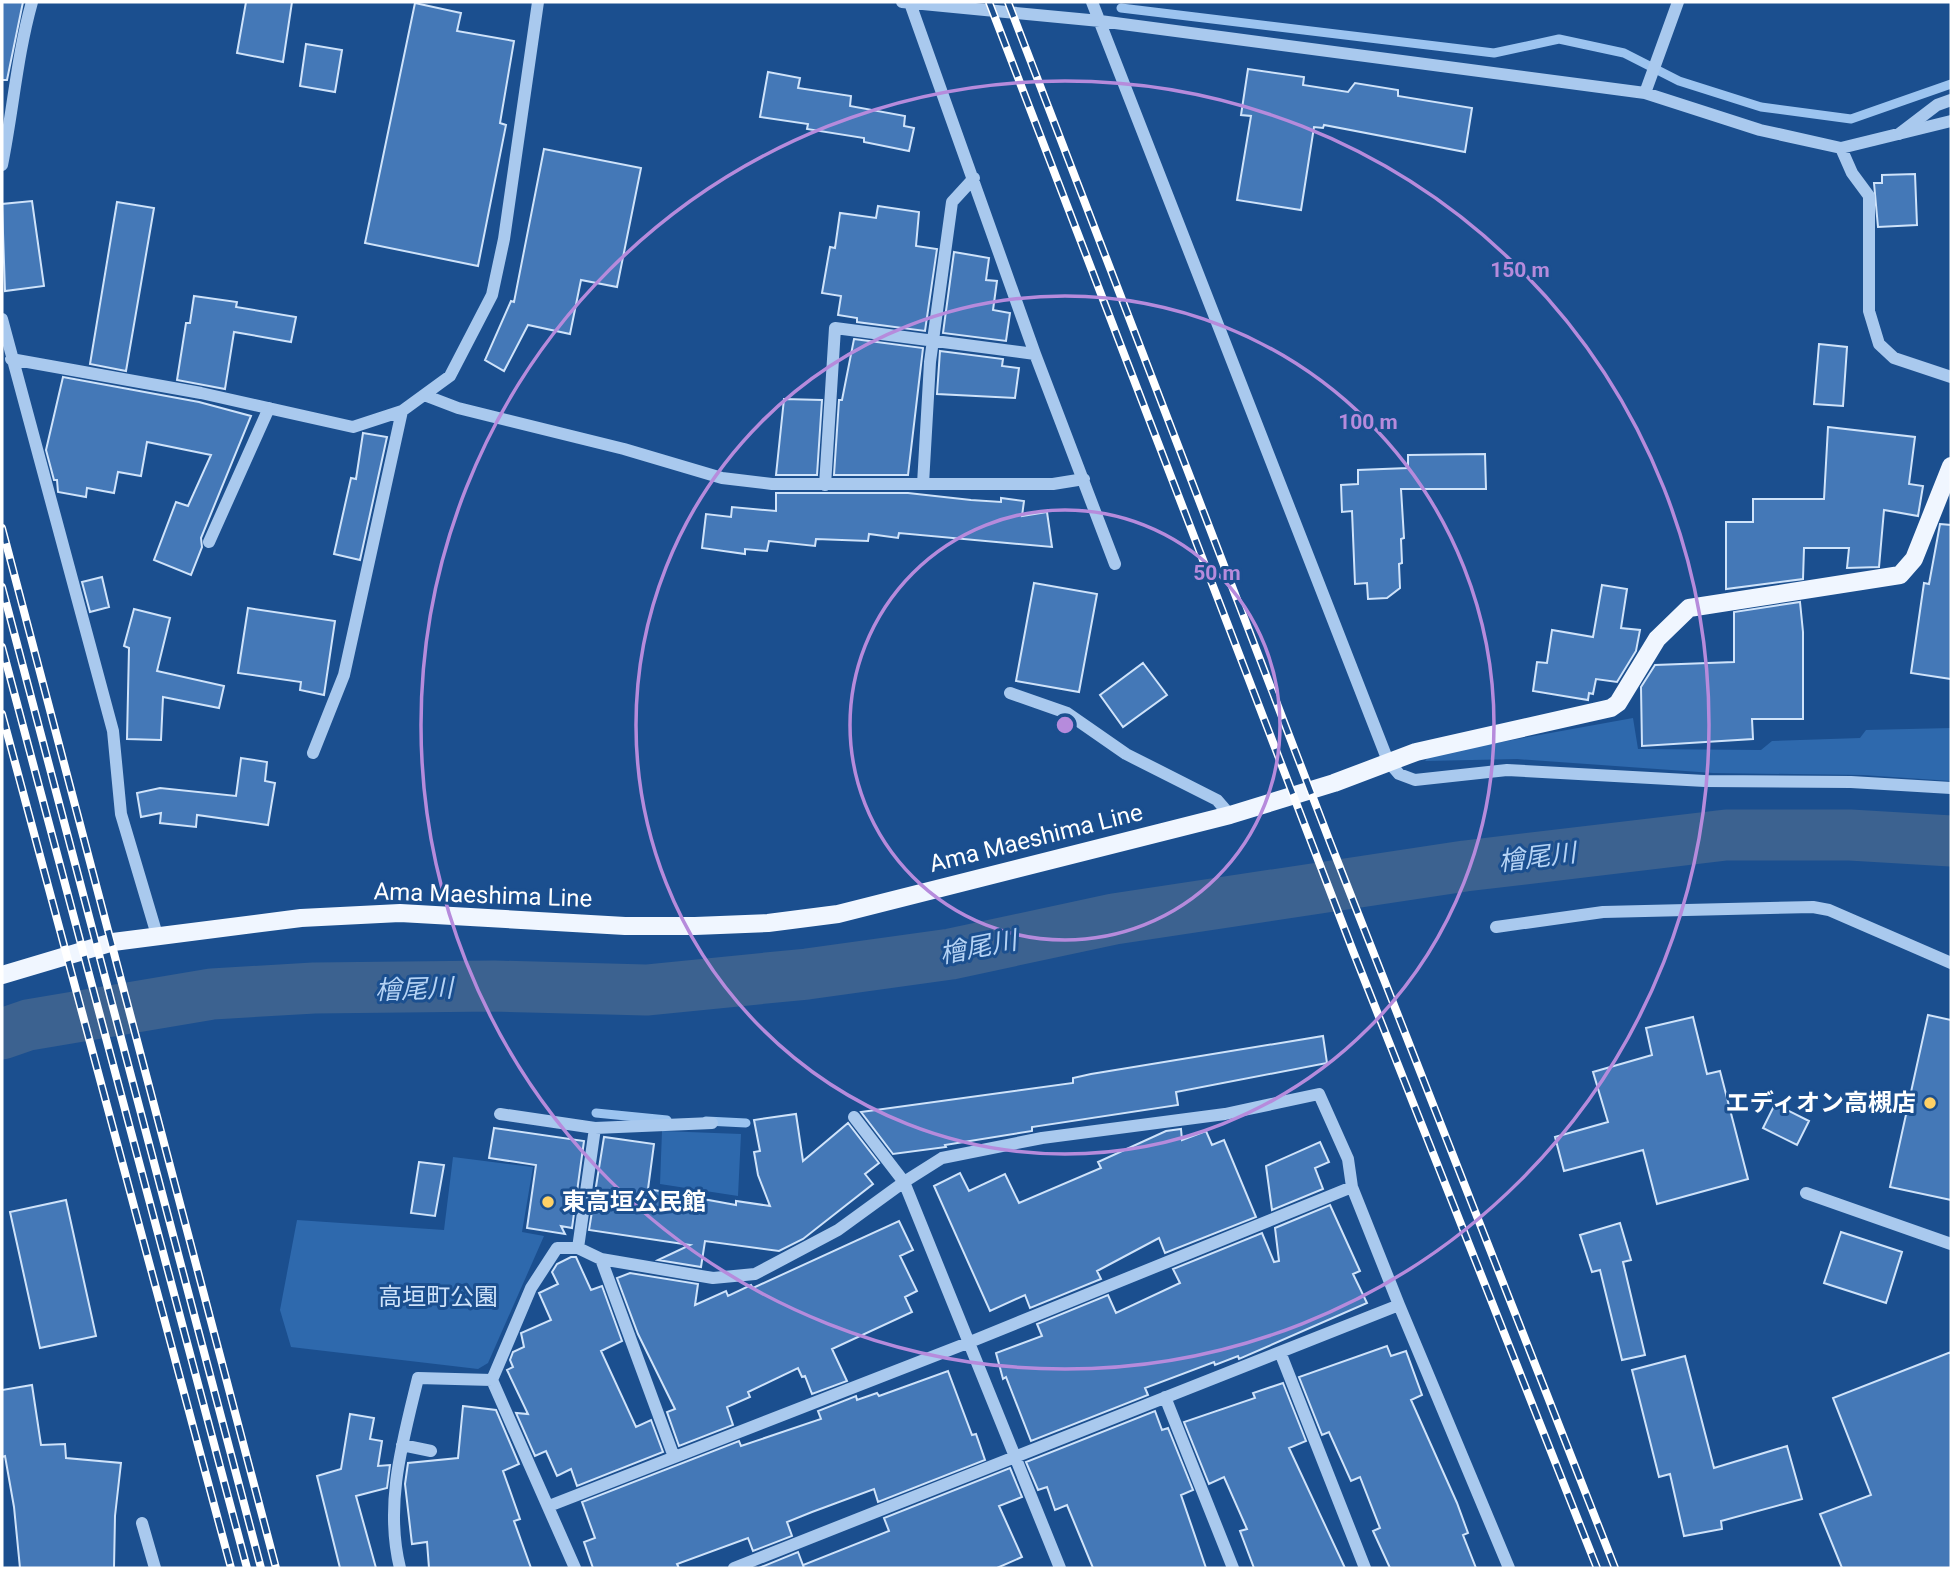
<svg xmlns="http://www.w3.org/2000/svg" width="1953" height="1570" font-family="Roboto,'Noto Sans JP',sans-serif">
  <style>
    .green { fill: #2e69ad }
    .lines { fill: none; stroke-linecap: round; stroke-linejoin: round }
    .stream { stroke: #9cc4f0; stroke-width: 9 }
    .river { stroke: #3c6290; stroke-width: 51 }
    .building { fill: #4478b7; stroke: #cfe3fa; stroke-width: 2 }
    .minor { stroke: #a9c9ee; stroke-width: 12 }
    .major { stroke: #f0f6ff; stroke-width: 18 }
    .rail-casing { stroke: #fff; stroke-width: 8 }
    .rail { stroke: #1b4f8f; stroke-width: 5; stroke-dasharray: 16; stroke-linecap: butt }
    .ring { fill: none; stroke: #b68bdc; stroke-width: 3.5 }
    .poi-dot { fill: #ffd166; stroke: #1b4f8f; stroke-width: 2.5 }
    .labels { text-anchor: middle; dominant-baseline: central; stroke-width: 6; stroke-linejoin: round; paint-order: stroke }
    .street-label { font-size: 24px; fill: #fff; stroke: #1b4f8f }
    .poi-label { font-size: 24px; font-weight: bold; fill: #fff; stroke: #1b4f8f; text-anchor: end }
    .park-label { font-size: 24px; fill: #cfe3fa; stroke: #1b4f8f }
    .water-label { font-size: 26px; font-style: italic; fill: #b5d3f5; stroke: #1b4f8f }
    .centre { fill: #b68bdc; stroke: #1b4f8f; stroke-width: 3.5 }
    .ring-label { font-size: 21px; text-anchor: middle; font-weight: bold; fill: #b68bdc; stroke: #1b4f8f; stroke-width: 6; stroke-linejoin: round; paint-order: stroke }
  </style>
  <rect width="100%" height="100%" fill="#1b4f8f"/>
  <path class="green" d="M1633 718 1638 749 1761 750 1772 741 1860 738 1866 730 1951 728V781L1863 775 1713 773 1517 759 1425 761 1430 755Z
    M662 1131 741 1134 738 1196 660 1184Z
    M453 1157 533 1167 522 1232 544 1236 488 1363 478 1369 291 1347 280 1310 297 1220 444 1230Z"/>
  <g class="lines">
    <path class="stream" d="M1121 8 1494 53 1559 39 1624 53 1679 81 1761 107 1851 119 1951 84
      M596 1113 667 1120
      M706 1121 746 1123"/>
    <path class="river" d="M2 1034 28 1025 212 994 314 988 494 986 646 990 807 974 951 954 1114 919 1465 866 1726 835H1850L1951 841"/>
  </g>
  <path class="building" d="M2 2H23L7 80H2Z
    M246 2H292L283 62 237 53Z
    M415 3 461 13 457 31 514 41 500 123 506 125 478 266 365 243Z
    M306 44 342 50 335 92 300 86Z
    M1248 69 1304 77 1303 85 1348 92 1355 83 1398 90V96L1472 108 1465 152 1324 125 1323 128 1314 127 1301 210 1237 200 1251 116 1241 115Z
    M768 72 800 78 798 88 851 96 850 106 905 116 904 126 914 128 909 151 864 142V138L807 129 808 124 760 117Z
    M544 149 641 168 617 287 581 280 570 334 528 325 504 371 485 360 511 301 514 302Z
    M1915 174 1917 225 1878 227 1874 183H1882V175Z
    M32 201 44 286 5 291 2 204Z
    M117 202 154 208 126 371 90 364Z
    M878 206 919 212 916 246 937 249 925 331 857 322V318L838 315 841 296 822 293 830 247 835 248 840 213 876 218Z
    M954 252 989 258 986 280 997 281 993 310 1010 313 1006 341 943 333Z
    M194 296 237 302 236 307 296 317 291 342 234 332 225 389 177 380 186 323H190Z
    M854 339 923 348 908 475H834L839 400H842Z
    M1819 344 1847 347 1843 406 1814 404Z
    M940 351 1003 359 1002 366 1019 368 1015 398 937 394Z
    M63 377 199 402 251 416 201 538 202 547 191 575 154 560 176 502 188 506 211 455 147 442 141 476 118 472 114 493 87 488 86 497 58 492 57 480H54L46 450Z
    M784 399 822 400 817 475H776Z
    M1828 427 1915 437 1909 484 1923 486 1918 516 1884 510 1879 567 1847 568 1849 548H1804L1803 579 1726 589V522H1753V499H1824Z
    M363 433 387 437 360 560 334 554 351 478 356 479Z
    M1485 454 1486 489H1401L1404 538 1401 539 1402 563 1399 564 1400 588 1387 598 1368 599 1367 583 1355 584 1352 511 1342 512 1341 485 1358 484V470L1408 468V455Z
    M776 493H908L971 500 1001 502V498L1024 501 1022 516 1047 512 1052 547 899 533 898 538 869 534 868 541 816 539 815 546 769 541 767 551 745 549V554L702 548 706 514 731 517 732 507 776 511Z
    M1940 524 1951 525V679L1911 673 1924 583 1929 584Z
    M102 577 109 607 90 612 82 582Z
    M1034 583 1097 594 1079 692 1016 681Z
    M1602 585 1627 589 1621 628 1640 630 1636 651 1617 682 1596 679 1593 694 1589 693 1588 700 1533 691 1537 662 1547 663 1552 630 1593 637Z
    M1800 602 1803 632V719H1752L1753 739 1642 746 1641 687 1655 665 1734 662V612Z
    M248 608 335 621 324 695 300 690 301 682 238 673Z
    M134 609 170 618 157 671 224 686 219 708 163 697 161 740 127 739 129 648 124 646Z
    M1143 663 1167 695 1123 727 1100 695Z
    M241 758 267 762 265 781 275 783 268 825 197 815 196 827 160 823 161 813 141 817 137 793 160 788 236 796Z
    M1928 1015 1951 1020V1200L1890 1187Z
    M1693 1017 1707 1074 1720 1071 1748 1179 1657 1204 1643 1150 1564 1171 1555 1137 1608 1122 1593 1072 1652 1055 1646 1028Z
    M1323 1036 1327 1063 1176 1092 1178 1105 1032 1127V1131L945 1145 946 1147 893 1154 861 1112 1073 1083V1078L1091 1074Z
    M1775 1104 1809 1121 1797 1145 1763 1128Z
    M796 1114 803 1161 848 1123 879 1163 865 1174 873 1184 803 1239 779 1251 705 1241 701 1267 658 1260 690 1245 589 1230 604 1137 654 1144 648 1189 736 1205V1201L770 1206 758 1175 754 1152 760 1151 754 1120Z
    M494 1128 584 1141 572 1228 561 1226 565 1234 527 1228 536 1165 489 1158Z
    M1181 1129 1182 1140 1206 1131 1212 1145 1224 1140 1256 1217 1165 1253 1159 1238 1097 1271 1101 1279 1030 1308 1025 1295 990 1311 934 1186 960 1173 969 1191 1005 1174 1019 1203 1101 1168 1098 1162 1166 1131Z
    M1320 1142 1329 1162 1315 1168 1323 1189 1272 1210 1266 1166Z
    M419 1162 444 1165 435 1216 411 1213Z
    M66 1200 96 1336 40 1348 10 1212Z
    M1330 1205 1360 1271 1353 1274 1367 1303 1239 1359 1238 1356 1215 1365 1214 1362 1145 1388 1148 1395 1031 1441 1006 1377 1003 1379 996 1353 1042 1336 1037 1324 1108 1295 1116 1313 1180 1283 1173 1269 1262 1233 1274 1262 1279 1261 1275 1228Z
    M899 1221 913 1250 900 1256 917 1291 905 1297 912 1312 832 1349 847 1381 812 1394 805 1376 802 1377 798 1368 748 1392 750 1397 727 1407 733 1425 679 1446 667 1412 675 1409 638 1334 617 1278 630 1273 698 1284 695 1305 726 1291 728 1296 751 1285 753 1288Z
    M1620 1223 1631 1260 1623 1262 1645 1355 1622 1360 1600 1270 1592 1272 1580 1235Z
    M1841 1232 1902 1252 1886 1303 1824 1283Z
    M571 1257H576L591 1290 602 1286 622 1341 601 1351 636 1427 651 1420 663 1452 577 1486 571 1469 557 1476 546 1451 535 1456 516 1413 528 1414 507 1370 513 1367 510 1360 513 1352 524 1347 521 1333 551 1320 539 1293 558 1284 552 1272 557 1264Z
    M1387 1346 1391 1356 1406 1351 1422 1395 1411 1400 1457 1503 1468 1533 1463 1535 1476 1568H1390L1373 1531 1380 1528 1360 1477 1351 1481 1329 1432 1322 1435 1299 1377Z
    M1951 1352V1568H1842L1820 1514 1871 1495 1833 1398Z
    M1685 1356 1714 1468 1787 1446 1802 1499 1721 1521 1722 1529 1684 1536 1670 1474 1659 1477 1632 1370Z
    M948 1371 972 1435 976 1434 985 1460 878 1502 874 1489 812 1512 787 1522 792 1536 753 1551 748 1538 677 1564 679 1568H593L584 1542 595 1538 582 1502 739 1441 741 1446 821 1419 818 1411 856 1396 857 1400 877 1393 879 1396Z
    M1283 1383 1306 1441 1289 1448 1345 1568H1254L1240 1531 1247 1529 1224 1477 1209 1484 1184 1422 1255 1398 1253 1393Z
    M32 1385 41 1445 65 1444 66 1458 121 1463 115 1516 114 1568H20L14 1507 5 1456 2 1457V1390Z
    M463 1406 496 1410 519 1464 503 1471 520 1519 514 1521 531 1568H429L427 1542 412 1544 405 1484 408 1463 458 1458Z
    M1155 1411 1162 1430 1168 1428 1193 1490 1181 1495 1206 1568H1093L1067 1505 1055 1510 1047 1487 1038 1490 1026 1462Z
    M350 1414 374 1418 370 1439 382 1441 378 1466 390 1465 387 1488 356 1496 376 1568H340L317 1476 341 1469Z
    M1010 1468 1022 1497 999 1506 1022 1557 997 1568H804L803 1565 889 1531 884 1518Z
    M798 1552 804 1568H759Z"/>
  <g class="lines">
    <path class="minor" d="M902 2 1100 21 1645 93 1760 130 1841 148 1951 121
      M1092 2 1388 761 1399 774 1415 780 1507 770 1705 781 1851 782 1951 788
      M910 3 1035 354 1115 564
      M1645 93 1678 2
      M1899 134 1937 105 1951 100
      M1841 148 1852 173 1869 196V311L1879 344 1894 358 1951 377
      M2 165C13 111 17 55 32 2
      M2 319 113 731 121 814 157 935
      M11 359 201 393 353 427 402 411 450 376 492 295 504 239 538 2
      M424 395 458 408 624 449 722 478 772 484H1053L1084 479
      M923 484 930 362 952 202 974 178
      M825 485 835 328 1035 354
      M209 542 269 408
      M1010 693 1067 713 1126 754 1217 800 1230 815
      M313 753 344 675 402 411
      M1496 927 1603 912 1813 907 1829 910 1951 963
      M500 1114 595 1128 578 1248 601 1259 674 1457
      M854 1117 904 1182 942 1158 1042 1138 1225 1114 1319 1094 1348 1159 1352 1187 1399 1305 1509 1568
      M595 1128 712 1123
      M1806 1193 1951 1244
      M601 1259 713 1278 755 1274 838 1230 904 1182 1060 1568
      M1280 1352 1365 1568
      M1165 1397 1233 1568
      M402 1445 431 1451
      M549 1506 970 1342 1352 1187
      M142 1523 155 1568
      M400 1568C384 1504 403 1440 418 1378L492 1380
      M575 1568 492 1380 531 1288 557 1248H578
      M734 1568 1399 1305"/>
    <path class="major" d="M2 975 113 942 301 918 400 913 625 926H695L768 923 838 914 1230 815 1334 783 1416 752 1611 708 1618 703 1657 639 1689 608 1900 575 1914 559 1951 466"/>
    <defs>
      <path id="rail" d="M989 2 1353 951 1597 1568
        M1008 2 1330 842 1615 1568
        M2 528 276 1568
        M2 587 261 1568
        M2 647 247 1568
        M2 714 231 1568"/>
    </defs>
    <use href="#rail" class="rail-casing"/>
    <use href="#rail" class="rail"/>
  </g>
  <g class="ring">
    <circle cx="1065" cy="725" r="215"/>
    <circle cx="1065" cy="725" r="429"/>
    <circle cx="1065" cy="725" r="644"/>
  </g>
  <g class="poi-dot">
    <circle cx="1930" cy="1103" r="7"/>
    <circle cx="548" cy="1202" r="7"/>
  </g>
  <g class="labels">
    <g class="street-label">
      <text transform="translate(1036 838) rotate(-14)">Ama Maeshima Line</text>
      <text transform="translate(483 895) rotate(2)">Ama Maeshima Line</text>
    </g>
    <g class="poi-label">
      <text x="1916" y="1103">エディオン高槻店</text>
      <text x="562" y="1202" text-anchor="start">東高垣公民館</text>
    </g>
    <g class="park-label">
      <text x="438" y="1297">高垣町公園</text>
    </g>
    <g class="water-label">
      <text transform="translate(1537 857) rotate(-7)">檜尾川</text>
      <text transform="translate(978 947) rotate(-11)">檜尾川</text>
      <text transform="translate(414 989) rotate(-2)">檜尾川</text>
    </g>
  </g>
  <circle cx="1065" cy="725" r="10" class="centre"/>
  <g class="ring-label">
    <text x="1520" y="277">150 m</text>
    <text x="1368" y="429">100 m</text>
    <text x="1217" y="580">50 m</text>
  </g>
  <rect width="1953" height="1570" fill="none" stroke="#ffffff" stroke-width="7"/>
</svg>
